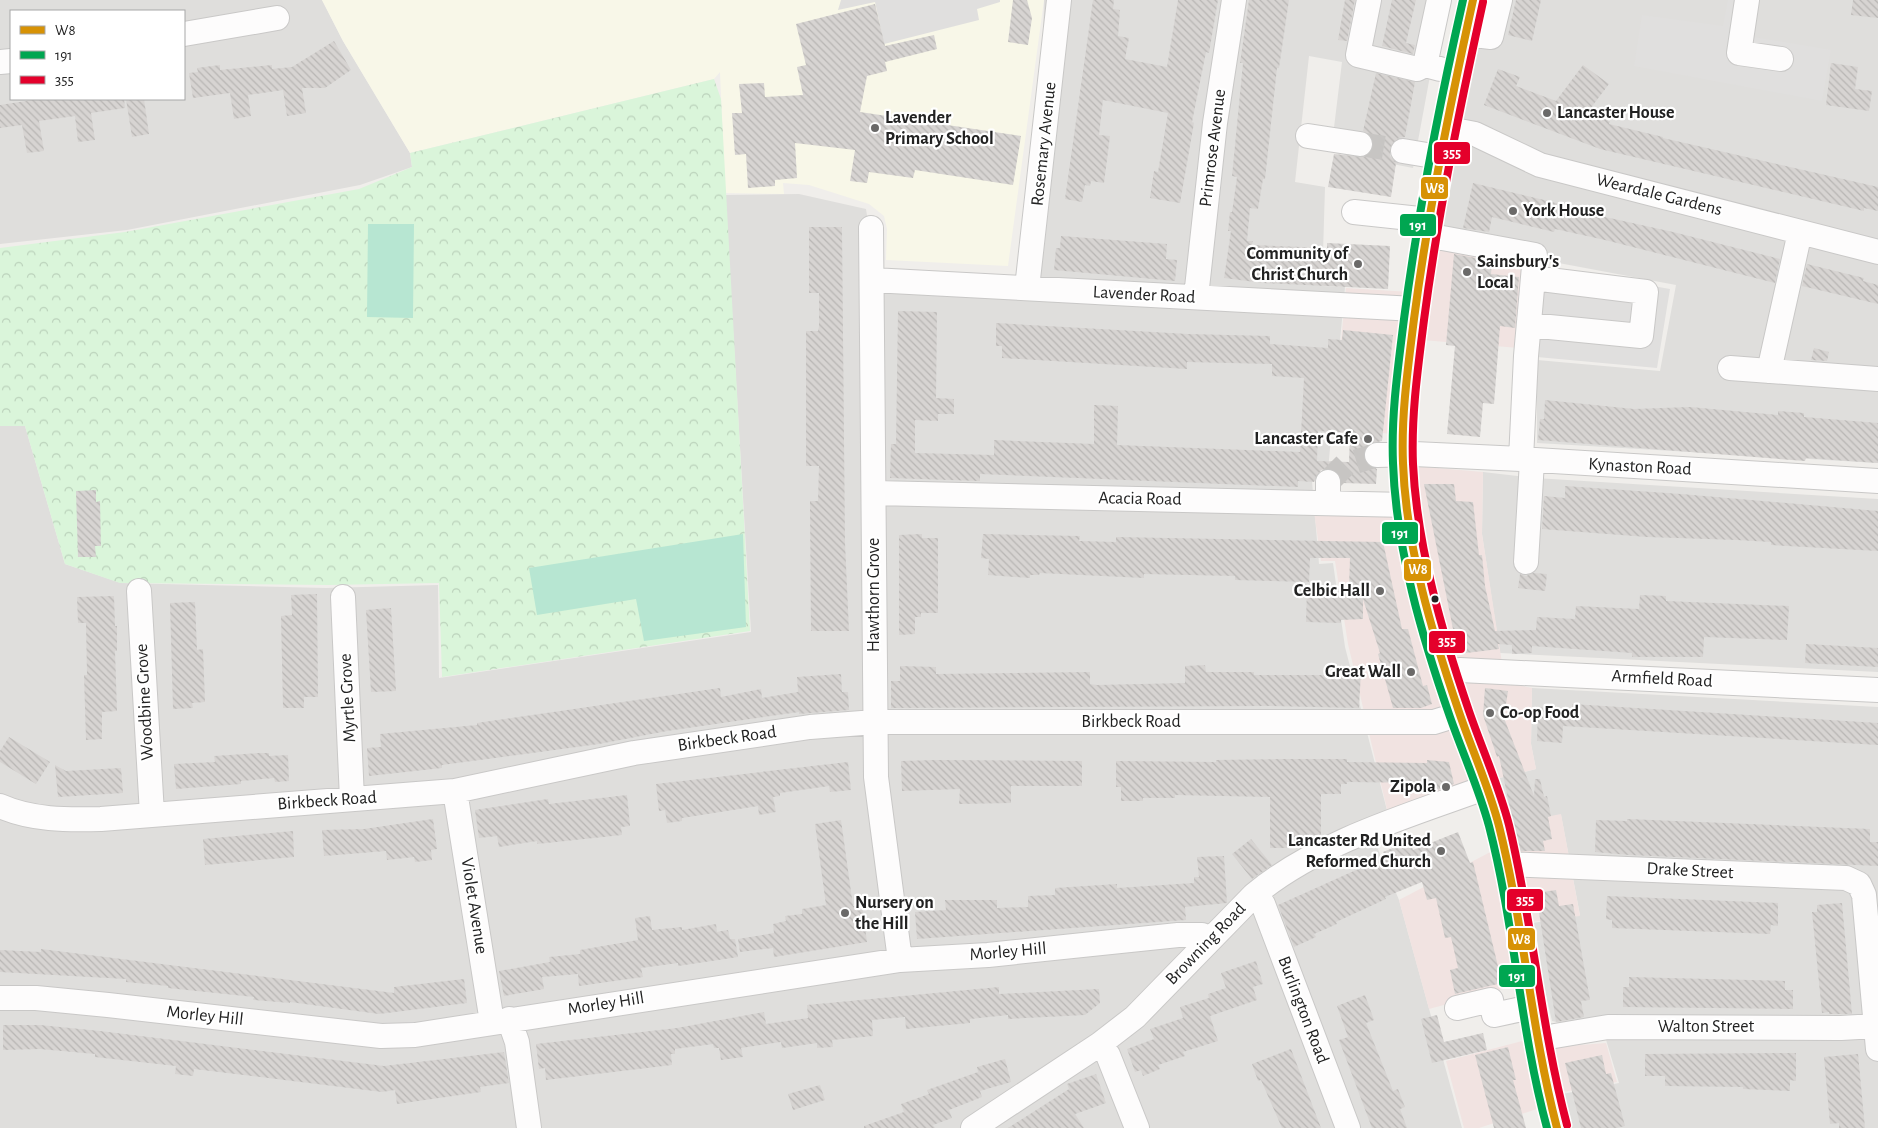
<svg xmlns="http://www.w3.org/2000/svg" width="1878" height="1128" font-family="'Alegreya Sans',sans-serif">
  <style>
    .residential { fill: #dfdedc; fill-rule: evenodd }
    .commercial { fill: #f1e3e1 }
    .education { fill: #f8f7e8 }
    .park { fill: url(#park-crowns) }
    .pitch { fill: #b7e6d2 }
    .parking { fill: #e0dfde }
    .building { fill: url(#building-back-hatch); fill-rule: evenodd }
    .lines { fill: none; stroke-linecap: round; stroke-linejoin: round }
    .minor-tunnel { stroke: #c7c5c3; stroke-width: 24; stroke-dasharray: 24 12; stroke-linecap: butt }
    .minor-casing { stroke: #c9c8c7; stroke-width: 26 }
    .minor { stroke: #fdfcfc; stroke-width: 24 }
    .bus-1-casing { stroke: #fff; stroke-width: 11 }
    .bus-2-casing { stroke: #fff; stroke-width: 11 }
    .bus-3-casing { stroke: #fff; stroke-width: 11 }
    .bus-1 { stroke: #d79205; stroke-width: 8 }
    .bus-2 { stroke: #00a651; stroke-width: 8 }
    .bus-3 { stroke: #e4002b; stroke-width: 8 }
    .poi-dot { fill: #6a6968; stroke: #fff; stroke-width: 2 }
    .bus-dot { fill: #222; stroke: #fff; stroke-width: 2 }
    .labels { text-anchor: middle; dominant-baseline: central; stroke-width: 4.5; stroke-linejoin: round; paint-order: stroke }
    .poi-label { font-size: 18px; font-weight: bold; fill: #222; stroke: #fff; text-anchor: start }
    .street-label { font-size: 18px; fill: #222; stroke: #fff }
    .line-badge { stroke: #fff; stroke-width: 2 }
    .badge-label { font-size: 14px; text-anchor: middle; font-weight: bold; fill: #fff }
  </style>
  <defs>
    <pattern id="park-crowns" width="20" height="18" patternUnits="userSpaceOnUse" patternTransform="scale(1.25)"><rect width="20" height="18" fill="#daf5da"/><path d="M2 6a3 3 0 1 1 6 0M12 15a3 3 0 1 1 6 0" fill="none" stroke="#bbd2bb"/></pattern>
    <pattern id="building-back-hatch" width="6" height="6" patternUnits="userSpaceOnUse" patternTransform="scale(1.25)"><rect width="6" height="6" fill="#d7d4d2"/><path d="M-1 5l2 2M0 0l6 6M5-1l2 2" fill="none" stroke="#b8b6b4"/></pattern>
  </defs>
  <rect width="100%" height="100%" fill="#f0eeeb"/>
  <path class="residential" d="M0 0H322L343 41 410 153 412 167 360 185 127 230 0 244ZM11 11H184V99H11Z
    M1044 0H1444L1413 168 1331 152 1342 62 1309 56 1295 182 1325 187 1322 286 1345 287 1328 470 1311 469 1319 564 1333 563 1345 647 1390 822 1370 830 1399 900 1462 1128H0V426H25L65 564 121 583 326 588 438 585 439 678 751 632 725 195 799 194 866 209 876 275 1021 282 1041 124Z
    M1473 0H1878V463L1537 443V360L1660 371 1676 285 1430 239Z
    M1483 472 1535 478 1878 499V672L1500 653 1482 534Z
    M1532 688 1878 707V1128H1559L1552 1096 1619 1083 1604 1033 1552 1021 1541 973 1533 923 1580 915 1561 815 1490 828 1479 783 1536 769 1531 744Z"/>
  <path class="commercial" d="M1431 241 1526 260 1519 348 1422 340Z
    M1346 288 1410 292 1399 435 1333 427Z
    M1414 466 1483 472 1482 534 1505 682 1532 688 1531 744 1536 769 1479 783 1390 822 1348 644 1335 561H1321L1314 512 1419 518Z
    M1561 814 1580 916 1513 924 1525 983 1429 1009 1399 900 1498 848 1490 828Z
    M1534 1038 1546 1106 1479 1128H1464L1446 1061Z
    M1606 1043 1617 1082 1552 1094 1542 1048Z"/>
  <path class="education" d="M322 0H1044L1008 266 886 260 887 229 884 216 869 204 809 185 783 183 784 194 725 193 720 72 714 79 410 153 343 41Z"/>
  <path class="park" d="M714 79 721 99 750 631 442 677 439 583 329 585 120 583 65 564 25 426H0V248L125 232 359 189 412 167 410 153Z"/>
  <path class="pitch" d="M368 224H414L413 318 367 317Z
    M743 534 746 627 644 641 636 599 537 615 529 568Z"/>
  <path class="parking" d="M841 0H1000V2L977 9 979 20 884 44 875 2 838 10Z
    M1728 0H1754L1748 36 1831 50 1822 101 1634 66 1642 15 1723 26Z
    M1534 265 1670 289 1657 368 1526 356Z"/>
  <path class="building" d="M1013 0H1027L1032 18 1028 45 1008 42Z
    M1093 0H1114L1113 9 1120 10 1118 36 1129 38 1125 59 1167 67 1178 0H1218L1209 53 1206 52 1192 122 1194 123 1180 203 1150 198 1154 171 1158 172 1168 113 1103 100 1099 135 1110 136 1104 183 1091 181 1090 186 1085 185 1082 202 1065 199Z
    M1249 0H1289L1279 68H1277L1265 179H1263L1258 209 1250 208 1247 241H1253L1252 245 1327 248V243L1390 246 1388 289 1263 283 1224 278 1231 231H1228L1230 212H1232L1237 177 1232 176 1243 63H1240Z
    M1345 0H1355L1347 41 1338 40Z
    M1392 0H1416L1406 43 1415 45 1413 54 1382 46Z
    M1516 0H1541L1532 41 1508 35Z
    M1853 0H1878V18L1851 15Z
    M875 4 885 46 934 35 937 49 885 62 887 71 867 76 860 112 1021 136 1013 185 915 170 913 178 869 172 867 183 850 181 855 150 795 143 797 178 775 180V186L748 188 746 154 735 155 732 113H742L739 84 764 83 765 97 803 95 797 67 806 65 796 24Z
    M334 41 351 70 325 88H302L306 113 287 116 283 90 248 95 251 116 234 119 230 93 193 98 189 73 198 72 197 68 220 65V70L272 65V69L292 67Z
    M1831 63 1858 67 1855 89 1872 91 1869 111 1826 105Z
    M1583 65 1609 84 1587 113 1610 121 1609 124 1663 137V138L1878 187V211L1864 208V211L1600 149 1484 105 1498 69 1520 77 1516 86 1556 101Z
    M1376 73 1415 82 1405 137 1398 138 1390 148V156L1399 164 1396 163 1391 197 1328 187 1334 154 1365 157 1370 153 1373 147V139L1363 131Z
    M39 99H124L125 108 91 113 95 140 78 142 75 116 39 121 44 151 27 153 22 125 0 128V105Z
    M126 99H144L149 134 132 137Z
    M1473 183 1561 204 1560 207 1673 232 1780 259 1775 283 1605 240 1555 229 1554 232 1492 217 1489 232 1463 228Z
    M809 227H842L845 543 849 631H811L810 501H818L819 466H806V331H818L819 326V293H809Z
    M1061 236 1167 244 1166 259 1177 260 1175 281 1054 270 1056 248H1060Z
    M1454 254 1492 261 1491 274 1519 277 1515 328 1500 326 1494 404 1483 403 1480 437 1447 434 1455 346 1446 345Z
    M1807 264 1864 278 1863 281 1878 285V304L1802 286Z
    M898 311 937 312 936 398 954 399V414H938V421L915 420V453L994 455V440L1094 444V405L1118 406 1117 445 1300 452 1304 378 1272 376V364L1187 362V369L1002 358V346H996V323L1188 334 1270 336V344L1328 348V339L1342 340 1343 330 1393 335 1382 441 1369 444 1363 455 1366 463 1377 469 1376 484 1342 483 1340 475 1328 468 1321 470 1314 482 1298 481V487L980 474V481L890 478 891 444H896ZM1318 431 1350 433 1349 462 1317 461Z
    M1814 348 1829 352 1827 361 1811 360Z
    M1545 400 1634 409 1690 407 1778 415V411L1804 413V417L1878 423V463L1806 458 1805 461 1538 440 1540 419H1544Z
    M1424 484H1454L1456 501 1473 502 1479 555H1482L1485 586 1495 631 1536 630 1537 617 1575 619 1576 606 1639 609 1640 595 1666 596V601L1789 606 1787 640 1704 637 1703 657H1632V653L1532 646V653L1512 654V645L1498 644 1499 649 1458 654Z
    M1565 486 1681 494 1878 511V551L1771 545V542L1737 540 1647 537 1542 529 1544 496 1565 498Z
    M96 490V502L100 501 101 546H95L96 557H78L76 491Z
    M922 534V538H938V613H921V617H915V634L899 635V535Z
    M983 534 1080 536 1079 541 1116 542V537L1383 542 1402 629H1408L1423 686 1427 685 1432 704 1421 708H1393L1378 654 1380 653 1363 599V619L1341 620V623L1306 622 1307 588 1349 587 1350 558H1310L1309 582 1235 580V576L1144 574V578L1040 573 1039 575H1030V578L988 575 989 559 981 558Z
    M1533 573 1547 574 1545 591 1518 588 1520 574 1526 576Z
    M317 594 318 697H304V708H283L281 616 292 615 291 595Z
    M114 596 115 626H117V651H115L117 711 102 712V739L86 740 84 675H87L86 623H78L77 597Z
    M195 602 197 650 203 649 205 702 192 703 193 708 173 709 170 603Z
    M391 608 396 691 371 692 366 610Z
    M1806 644 1878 648V667L1805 663Z
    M1205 665 1206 672H1254V675H1332V670L1361 671 1359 708 1267 706 891 708V681H900V666L936 667V674L1090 672V684L1097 685 1185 683V666Z
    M841 674 842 692H848L849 710 799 714V712L667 731 599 744 442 765V768L369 776 367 748 381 747 380 734 477 725V723L720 688 721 697 761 689 762 698 798 692 797 677Z
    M1485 688 1508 691 1504 718 1534 796 1535 779H1540L1544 797 1547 796 1551 816 1548 817 1552 839 1543 841 1545 851H1519L1499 756 1497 757 1483 715Z
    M1572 704 1878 723V745L1563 726 1562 743 1537 741 1538 707 1572 709Z
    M9 737 50 762 36 784 0 762V751Z
    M259 753H269V756L288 755 289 781 275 782 274 778 241 781V784L176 789 174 764 215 762 214 756Z
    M1282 759H1347V762L1427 763V760L1449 762 1454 784 1427 794V783L1347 782V784H1341V794H1321V835H1304V842L1290 841V848H1270V797L1175 795V798H1143V801H1121V787H1116V761L1216 762V760Z
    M936 760 1082 761V786H1011V803L959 804 960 789 902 791 901 761Z
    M848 762 851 790 830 792 829 786 780 793V796L773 797 776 812 759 815 758 806 682 818V821L667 823 665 810 659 811 656 784Z
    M55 765 66 771 121 768 123 793 58 797Z
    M627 795 630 826 621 827 622 835 537 844V841L499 847 497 836 479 838 475 810 548 799 549 804Z
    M433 819 437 849 431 850 432 860 415 862 414 857 387 860 386 851 324 856 322 830 364 829Z
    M1627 819 1870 829V842H1878V866L1629 855 1595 852 1596 820 1627 821Z
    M841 820 853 906 862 905 867 942 774 957 773 948 740 952 738 939 774 933 773 924 786 921 785 916 802 914V909L826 905 815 824Z
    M293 831 294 857 205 865 203 839Z
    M1458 832 1470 863 1473 862 1502 983 1455 994 1450 970 1458 968 1451 937 1445 938 1436 898 1427 900 1422 882 1385 897 1386 899 1336 922 1337 924 1314 934 1316 937 1294 947 1278 905 1385 857 1383 852 1410 841 1413 850Z
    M1251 839 1272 865 1252 879 1232 854Z
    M1224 856 1227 903 1185 907 1186 920 917 939 915 912 946 910 945 900H997V908L1028 907V896L1055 895V888L1117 884V888L1194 883V877H1199L1197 857Z
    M1556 890 1559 906 1573 904 1590 1000 1581 1001 1584 1017 1556 1022 1536 893Z
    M1607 896 1778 903V926L1771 925 1770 934 1612 928V920L1606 919Z
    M1842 903 1852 1014H1829V1012L1822 1013 1812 912H1817V905Z
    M650 916 652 930 682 927V930L716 924 717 932 728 930 730 939H735L738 957 678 966V963L641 968 643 977 579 986 578 974 542 977 544 989 504 996 499 971 550 962 549 957 580 954V950L638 940 635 918Z
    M41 949 394 993V987L464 979 467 1003 379 1014 290 1002V1003L253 1000 254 997 168 988V986L126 982V979L0 972V950L41 952Z
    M1256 961 1263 984 1253 987 1257 1000 1210 1016 1218 1041 1183 1052 1185 1056 1158 1065 1160 1069 1143 1076 1141 1070 1135 1072 1127 1049 1154 1039 1150 1029 1183 1018 1180 1007 1209 998 1208 994 1226 988 1221 973Z
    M1629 977 1785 981V990H1793V1009L1623 1007V987H1629Z
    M999 987V994L1099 989 1100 1003 1085 1015 1008 1019V1015L970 1019V1023L906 1029 905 1017 872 1020 873 1036 832 1040 833 1047 817 1048V1043L782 1048 781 1042 741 1048 743 1057 721 1060 719 1048H714L713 1044 675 1049V1054H671L672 1065 546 1080 545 1068 539 1069 536 1044 677 1028 764 1012 766 1024 808 1018 807 1005Z
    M1365 995 1374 1020 1366 1023 1393 1091 1398 1089 1405 1107 1400 1109 1407 1128H1372L1339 1040 1348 1037 1337 1006Z
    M1437 1015 1444 1042 1483 1033 1487 1050 1432 1063 1421 1019Z
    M3 1025H40L100 1031 384 1066 504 1052 509 1083 480 1087 481 1092 397 1104 395 1090 382 1092 194 1069 193 1076 175 1074 176 1066 95 1057V1054L40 1049 3 1050Z
    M1508 1047 1516 1080H1513L1526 1128H1494L1475 1055Z
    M1291 1049 1321 1128H1282L1261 1080 1258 1081 1252 1064Z
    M1796 1053V1081L1790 1080V1091L1743 1089V1087L1665 1086V1076H1645V1054Z
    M1858 1054 1865 1128H1839V1123L1830 1124 1824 1057Z
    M1602 1055 1606 1074 1611 1073 1625 1126 1616 1128H1581L1565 1063Z
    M1005 1059 1011 1082 980 1091 982 1097 949 1110 952 1118 933 1125 935 1128H864V1126L904 1112 901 1104 929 1094 927 1090 978 1072 977 1067Z
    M1096 1074 1106 1103 1075 1114 1084 1128H1008L1069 1089 1067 1084Z
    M820 1085 825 1100 793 1110 788 1094Z"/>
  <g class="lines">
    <path class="minor-tunnel" d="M1360 144 1403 151
      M1328 482 1345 465 1377 455"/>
    <defs>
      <path id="minor" d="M1369 0 1358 55 1417 69 1425 65
        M1439 0 1425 65 1440 69
        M1473 0C1448 112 1425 223 1412 336 1406 391 1398 449 1407 504 1417 574 1436 645 1459 712 1472 750 1489 787 1499 826 1524 926 1528 1030 1557 1128
        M1747 0 1739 53 1781 59
        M184 34 277 18
        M1466 34 1491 37 1500 0
        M0 62 11 61
        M1444 128 1475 134 1540 165 1878 252
        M1308 136 1360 144
        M1403 151 1439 157
        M1354 212 1429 220
        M871 228 876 777 900 960
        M1426 235 1535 255 1526 356 1521 459
        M872 280 1415 309
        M1027 288 1059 0
        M1196 297 1215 123 1234 0
        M1529 325 1641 336 1646 292 1533 278
        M1730 368 1878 379
        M1769 371 1800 232
        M1377 455 1414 454 1521 459 1878 481
        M874 493 1407 505
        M1328 503V482
        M1526 562 1532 461
        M139 591 152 814
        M343 597 352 799
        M1446 673 1460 670 1878 690
        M455 791 492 1022
        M0 806C31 820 67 820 101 819L455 791 634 753 810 727 875 722H1434L1460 714
        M1508 864 1846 878 1859 884 1864 895 1878 1049
        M1254 895 1263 904 1348 1128
        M0 998H36L108 1005 381 1036 415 1035 900 960 988 955 1178 935H1202L1211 939
        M1457 1008 1491 1000 1494 1015 1531 1007
        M509 1019 517 1042 529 1128
        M1537 1039 1608 1027 1841 1028 1876 1026
        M1100 1044 1108 1055 1137 1128
        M973 1128 1100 1044 1135 1017 1254 895C1317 842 1410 815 1487 787"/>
    </defs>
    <use href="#minor" class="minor-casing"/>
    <use href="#minor" class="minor"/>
    <defs>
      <path id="bus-1" d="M1473 0C1450 106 1428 212 1414 319 1408 367 1401 415 1403 463 1406 547 1432 633 1459 712 1472 750 1489 787 1499 826 1524 926 1531 1029 1557 1128"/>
      <path id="bus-2" d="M1463 0C1439 106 1418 212 1404 319 1398 367 1391 415 1393 463 1396 549 1422 637 1450 717 1463 754 1479 789 1489 826 1515 926 1520 1029 1547 1128"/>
      <path id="bus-3" d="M1483 2C1460 107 1438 213 1424 320 1418 367 1411 416 1413 464 1417 547 1442 632 1469 711 1482 749 1499 786 1509 825 1533 924 1541 1027 1567 1125"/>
    </defs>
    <use href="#bus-1" class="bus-1-casing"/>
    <use href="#bus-2" class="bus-2-casing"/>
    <use href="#bus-3" class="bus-3-casing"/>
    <use href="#bus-1" class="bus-1"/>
    <use href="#bus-2" class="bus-2"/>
    <use href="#bus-3" class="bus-3"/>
  </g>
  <g class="poi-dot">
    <circle cx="1547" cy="113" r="5"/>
    <circle cx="875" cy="128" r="5"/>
    <circle cx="1513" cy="211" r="5"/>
    <circle cx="1358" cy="264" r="5"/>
    <circle cx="1467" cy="272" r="5"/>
    <circle cx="1368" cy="439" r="5"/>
    <circle cx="1380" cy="591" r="5"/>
    <circle cx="1411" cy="672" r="5"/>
    <circle cx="1490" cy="713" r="5"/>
    <circle cx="1446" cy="787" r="5"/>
    <circle cx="1441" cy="851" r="5"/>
    <circle cx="845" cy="913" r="5"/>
  </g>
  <circle class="bus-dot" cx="1435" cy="599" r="4.5"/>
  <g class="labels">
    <g class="poi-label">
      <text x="1557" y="113">Lancaster House</text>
      <text x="885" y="118">Lavender<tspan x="885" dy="21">Primary School</tspan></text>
      <text x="1523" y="211">York House</text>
      <text x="1348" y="254" text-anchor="end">Community of<tspan x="1348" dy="21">Christ Church</tspan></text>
      <text x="1477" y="262">Sainsbury's<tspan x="1477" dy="21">Local</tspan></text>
      <text x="1358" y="439" text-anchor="end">Lancaster Cafe</text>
      <text x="1370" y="591" text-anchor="end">Celbic Hall</text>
      <text x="1401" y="672" text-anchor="end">Great Wall</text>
      <text x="1500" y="713">Co-op Food</text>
      <text x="1436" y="787" text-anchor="end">Zipola</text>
      <text x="1431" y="841" text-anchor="end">Lancaster Rd United<tspan x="1431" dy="21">Reformed Church</tspan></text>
      <text x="855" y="903">Nursery on<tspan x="855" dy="21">the Hill</tspan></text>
    </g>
    <g class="street-label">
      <text transform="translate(1044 144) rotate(-84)">Rosemary Avenue</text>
      <text transform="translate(1213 148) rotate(-83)">Primrose Avenue</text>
      <text transform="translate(1659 195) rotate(14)">Weardale Gardens</text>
      <text transform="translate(1144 295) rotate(3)">Lavender Road</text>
      <text transform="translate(1640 467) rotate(3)">Kynaston Road</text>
      <text transform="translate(1140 499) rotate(1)">Acacia Road</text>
      <text transform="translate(874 595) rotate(-90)">Hawthorn Grove</text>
      <text transform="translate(1662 679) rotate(3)">Armfield Road</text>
      <text transform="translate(348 698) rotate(-93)">Myrtle Grove</text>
      <text transform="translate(145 702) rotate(-93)">Woodbine Grove</text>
      <text x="1131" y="722">Birkbeck Road</text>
      <text transform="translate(727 739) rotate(-8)">Birkbeck Road</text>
      <text transform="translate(327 801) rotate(-4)">Birkbeck Road</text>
      <text transform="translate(1690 871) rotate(3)">Drake Street</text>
      <text transform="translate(474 906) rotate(81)">Violet Avenue</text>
      <text transform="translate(1206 944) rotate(-46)">Browning Road</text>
      <text transform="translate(1008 952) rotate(-5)">Morley Hill</text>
      <text transform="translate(606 1004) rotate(-9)">Morley Hill</text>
      <text transform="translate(1303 1010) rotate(69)">Burlington Road</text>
      <text transform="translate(205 1016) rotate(6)">Morley Hill</text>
      <text x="1706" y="1027">Walton Street</text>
    </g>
  </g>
  <g class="line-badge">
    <rect x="1433" y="141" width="38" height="24" rx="5" fill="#e4002b"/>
    <rect x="1420" y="176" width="29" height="24" rx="5" fill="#d79205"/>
    <rect x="1399" y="213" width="38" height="24" rx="5" fill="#00a651"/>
    <rect x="1381" y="521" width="38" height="24" rx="5" fill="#00a651"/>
    <rect x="1403" y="558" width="29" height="24" rx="5" fill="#d79205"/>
    <rect x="1428" y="630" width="38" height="24" rx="5" fill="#e4002b"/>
    <rect x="1506" y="888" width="38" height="24" rx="5" fill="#e4002b"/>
    <rect x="1507" y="927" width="29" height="24" rx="5" fill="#d79205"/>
    <rect x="1498" y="964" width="38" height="24" rx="5" fill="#00a651"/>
  </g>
  <g class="badge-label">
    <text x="1452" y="158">355</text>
    <text x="1435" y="193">W8</text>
    <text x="1418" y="230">191</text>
    <text x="1400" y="538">191</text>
    <text x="1418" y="574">W8</text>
    <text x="1447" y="646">355</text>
    <text x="1525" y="905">355</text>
    <text x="1521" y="944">W8</text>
    <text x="1517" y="981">191</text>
  </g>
  <rect x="10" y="10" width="175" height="90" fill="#ffffff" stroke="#a7a7a7"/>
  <rect x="20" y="26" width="25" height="8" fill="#d79205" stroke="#a7a7a7"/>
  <text x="55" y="35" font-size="15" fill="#222222">W8</text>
  <rect x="20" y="51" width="25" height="8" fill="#00a651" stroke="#a7a7a7"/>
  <text x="55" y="60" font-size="15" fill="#222222">191</text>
  <rect x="20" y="76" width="25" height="8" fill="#e4002b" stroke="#a7a7a7"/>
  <text x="55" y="85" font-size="15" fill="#222222">355</text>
</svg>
